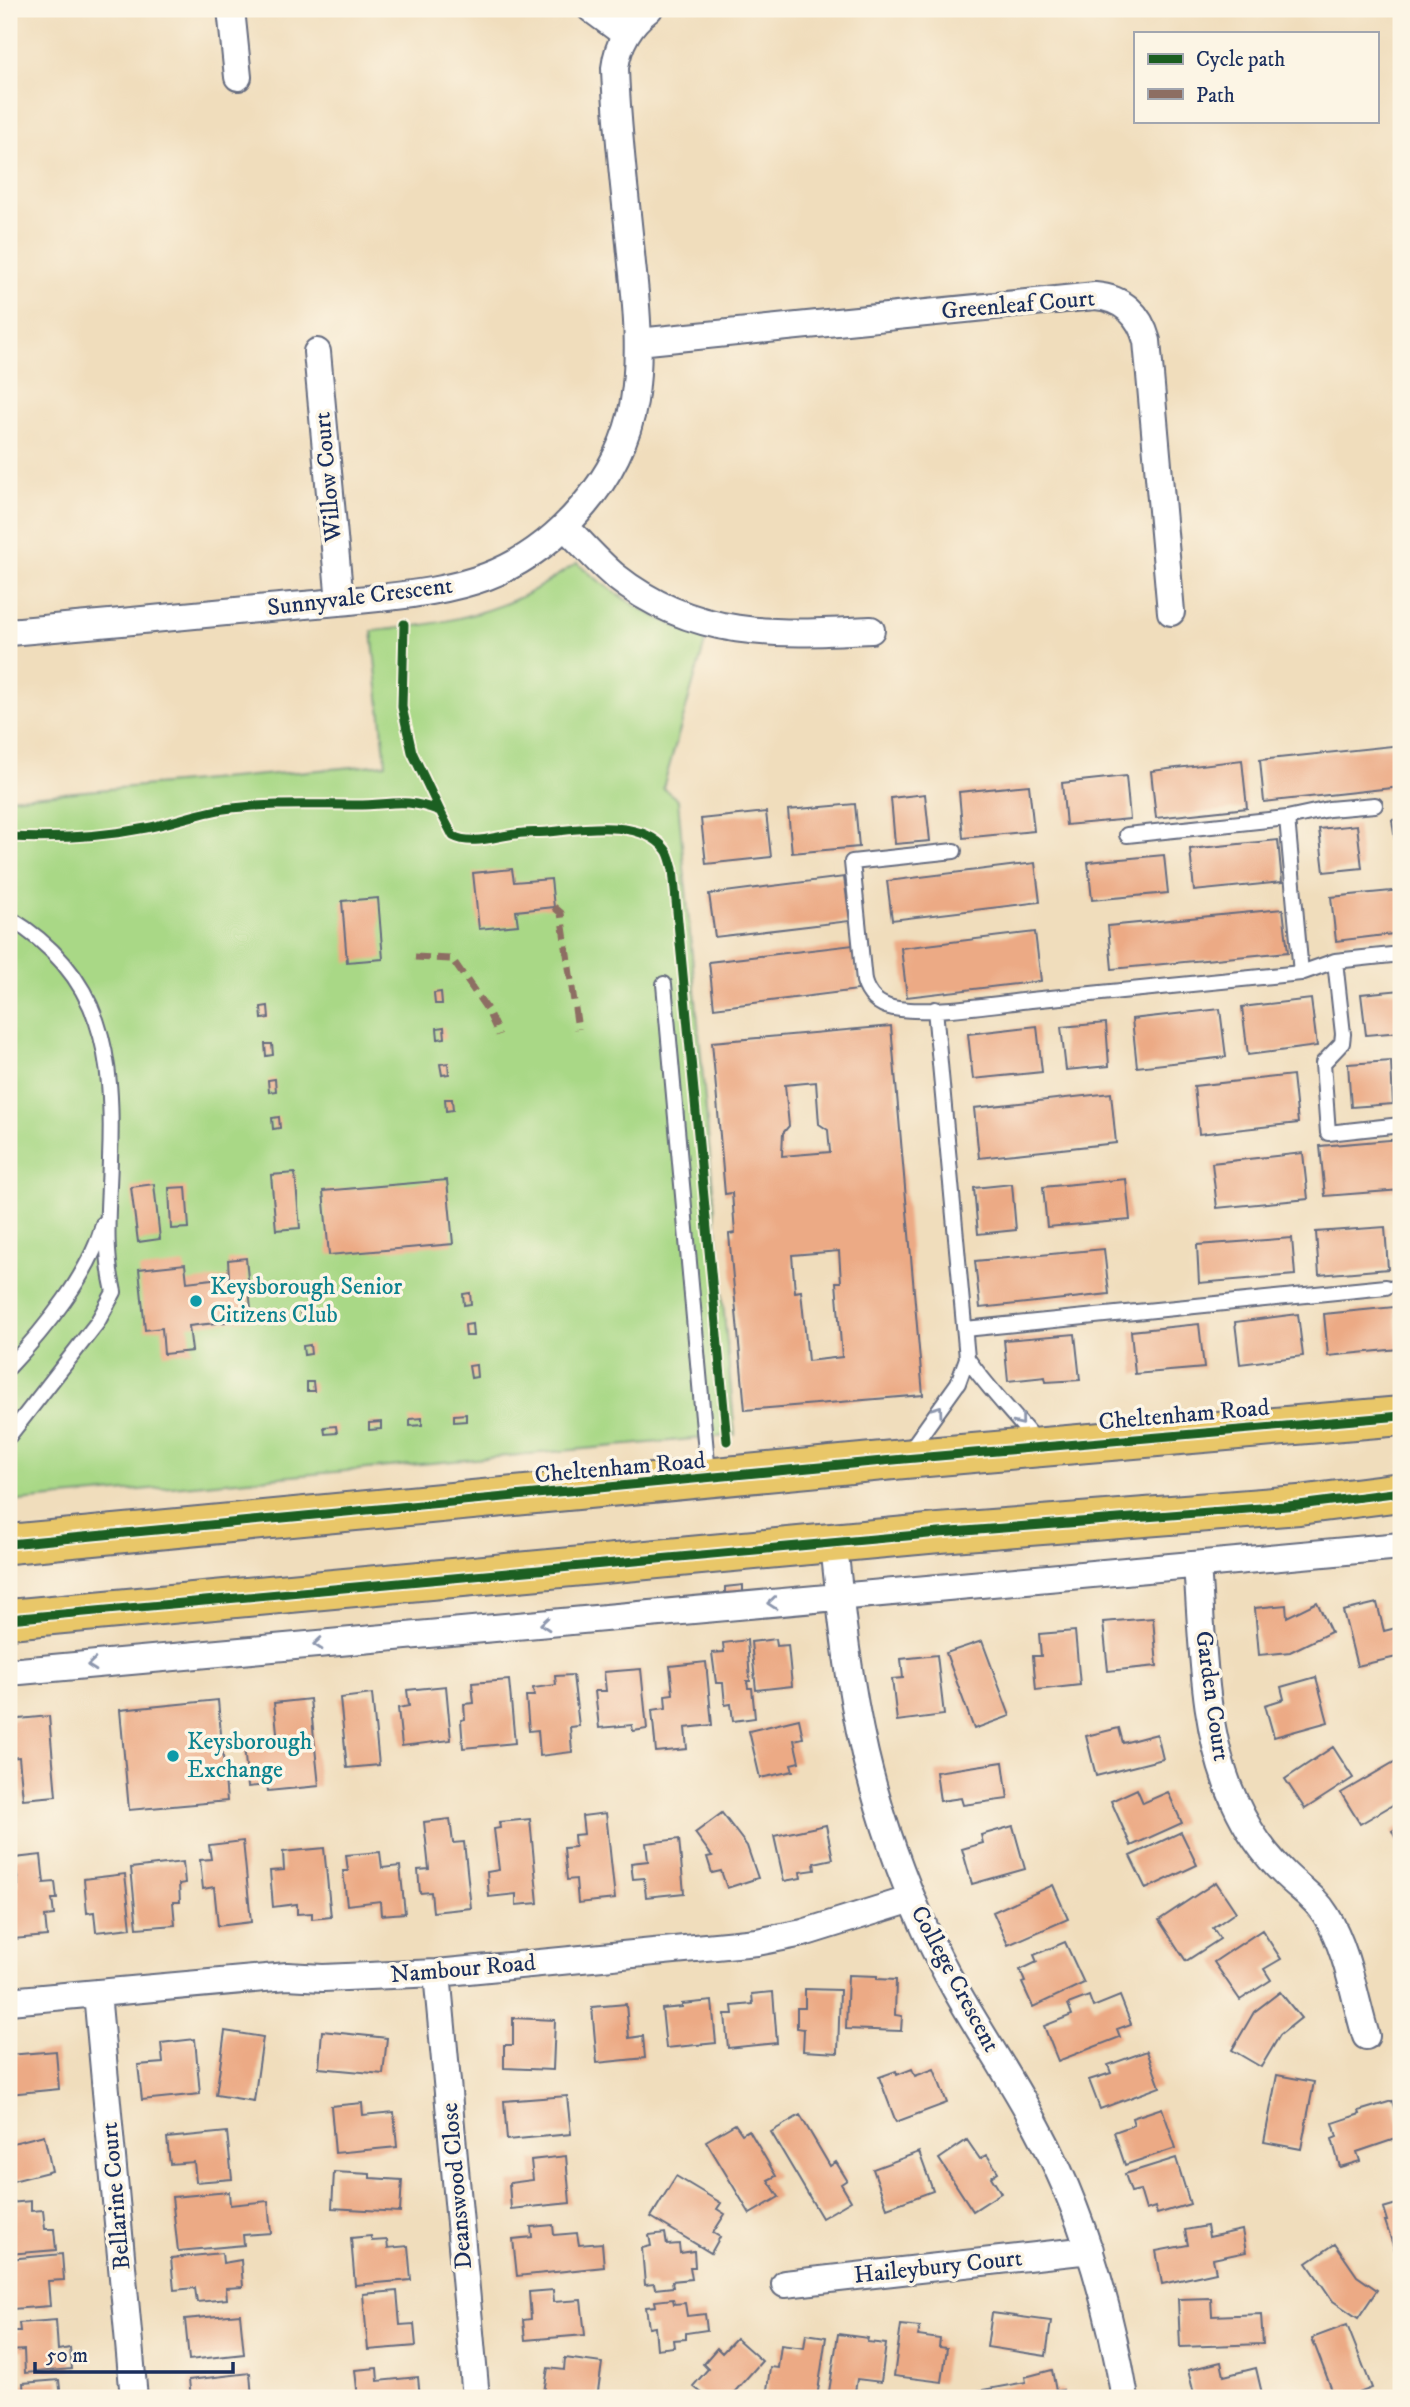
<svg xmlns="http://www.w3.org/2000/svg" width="1410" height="2407" font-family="'IM FELL DW Pica',serif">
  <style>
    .green { fill: #a9d886; stroke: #628472; stroke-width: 2 }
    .building { fill: #ecaa85; fill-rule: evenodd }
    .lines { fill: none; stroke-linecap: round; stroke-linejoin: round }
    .lane-casing { stroke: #666c7f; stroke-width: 18 }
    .street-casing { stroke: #666c7f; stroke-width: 30 }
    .primary-casing { stroke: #666c7f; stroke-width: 42 }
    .lane { stroke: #fff; stroke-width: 14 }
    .street { stroke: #fff; stroke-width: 26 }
    .primary { stroke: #e9c769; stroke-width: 38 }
    .quiet { stroke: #8d6e63; stroke-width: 7; stroke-dasharray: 14 7; stroke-linecap: butt }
    .cycleway-casing { stroke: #fcf5e5; stroke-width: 13 }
    .cycleway { stroke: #1b5e20; stroke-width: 9 }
    .oneway { stroke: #8d97ae }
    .culture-dot { fill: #0f9aa8; stroke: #fcf5e5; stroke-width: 2.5 }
    .labels { text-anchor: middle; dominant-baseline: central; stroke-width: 7; stroke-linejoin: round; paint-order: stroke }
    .street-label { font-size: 24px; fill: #1b2f5e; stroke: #fcf5e5 }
    .culture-label { font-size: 24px; fill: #0d838f; stroke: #fcf5e5; text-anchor: start }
  </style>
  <rect width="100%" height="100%" fill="#fcf5e5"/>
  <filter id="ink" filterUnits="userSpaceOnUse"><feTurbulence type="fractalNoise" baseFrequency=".0143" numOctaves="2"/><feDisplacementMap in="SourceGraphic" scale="14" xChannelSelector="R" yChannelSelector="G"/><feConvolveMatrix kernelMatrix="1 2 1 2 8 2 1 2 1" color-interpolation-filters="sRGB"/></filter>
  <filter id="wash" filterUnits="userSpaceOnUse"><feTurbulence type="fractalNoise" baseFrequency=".00686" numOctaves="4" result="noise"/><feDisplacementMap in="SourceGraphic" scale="28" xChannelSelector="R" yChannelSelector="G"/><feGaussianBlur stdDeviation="1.57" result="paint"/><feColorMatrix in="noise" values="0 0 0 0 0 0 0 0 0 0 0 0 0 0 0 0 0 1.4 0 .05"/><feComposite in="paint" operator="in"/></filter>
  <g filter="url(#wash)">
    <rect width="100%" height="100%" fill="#f0ddbc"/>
    <path class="green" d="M577 563C620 600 653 618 706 639L663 788 678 800 735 1435 9 1502V798L386 764 372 631C425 626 473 619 521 597 540 588 559 574 577 563Z"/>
    <g id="blocks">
      <path class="building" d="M1401 745V787L1264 802 1260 760Z
        M1242 760 1247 808 1156 818 1151 771Z
        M1126 776 1130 819 1066 825 1062 783Z
        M1029 785 1034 831 963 838 959 792Z
        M925 794 930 841 895 844 891 798Z
        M855 804 859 847 792 853 788 810Z
        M766 812 771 857 706 864 701 819Z
        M1401 819V861H1398L1392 820Z
        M1357 825 1362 868 1324 872 1319 829Z
        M1278 840 1282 882 1194 891 1190 849Z
        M1164 855 1168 893 1092 900 1088 862Z
        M1035 863 1040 902 892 920 887 881Z
        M512 869 514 882 551 879 554 907 516 911 518 925 479 929 473 873Z
        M844 877 850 921 715 937 709 894Z
        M1401 890V933L1336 941 1331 897Z
        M378 898 383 959 347 962 342 901Z
        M1283 909 1288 952 1112 969 1108 926Z
        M1035 932 1041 981 907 997 901 948Z
        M853 945 858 990 714 1008 709 962Z
        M1401 990V1032L1366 1035 1361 994Z
        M441 992 442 1004H435L434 993Z
        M1311 999 1317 1046 1248 1055 1242 1007Z
        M268 1006 269 1018 262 1019 261 1007Z
        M1220 1009 1226 1057 1137 1067 1132 1019Z
        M1106 1023 1109 1066 1066 1070 1061 1027Z
        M891 1026 923 1395 745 1410 729 1234 735 1233 732 1193 725 1194 712 1042ZM816 1082 819 1124 828 1130 830 1152 782 1156 783 1133 789 1126 785 1085ZM839 1251 841 1282H836L842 1357 808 1361 801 1291 795 1292 792 1255Z
        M1037 1026 1042 1072 973 1079 968 1034Z
        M444 1027 445 1038 438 1039 437 1028Z
        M265 1044H272L273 1055 266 1056Z
        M1391 1061 1393 1104 1351 1107 1348 1064Z
        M448 1063 449 1074 442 1075 440 1064Z
        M1293 1075 1298 1123 1199 1134 1194 1086Z
        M275 1079 276 1091 269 1092 268 1080Z
        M1111 1093 1116 1143 979 1158 974 1108Z
        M445 1099H452L453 1110 446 1111Z
        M279 1117 280 1128 273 1129 272 1118Z
        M1401 1139V1190L1325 1196 1320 1146Z
        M1303 1153 1308 1199 1217 1208 1212 1163Z
        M295 1173 300 1228 276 1230 271 1175Z
        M1126 1179 1130 1220 1047 1227 1043 1187Z
        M447 1180 453 1244 329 1255 323 1191Z
        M154 1184 160 1239 138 1242 131 1187Z
        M1012 1184 1016 1230 978 1234 974 1188Z
        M186 1187 189 1228 171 1229 169 1188Z
        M1385 1227 1388 1269 1319 1275 1316 1232Z
        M1292 1238 1295 1275 1199 1283 1197 1245Z
        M1104 1249 1109 1294 980 1308 975 1261Z
        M246 1258 252 1319 189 1326 192 1351 164 1354 162 1328 145 1330 139 1269 185 1264 187 1282 229 1277 228 1260Z
        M470 1293 471 1304 464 1305 463 1294Z
        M1394 1307 1398 1349 1328 1356 1324 1314Z
        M300 1309H307L308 1318H301Z
        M1298 1314 1303 1356 1240 1364 1235 1322Z
        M472 1324 473 1336H466L465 1325Z
        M1199 1324 1204 1368 1135 1374 1131 1331Z
        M1075 1334 1080 1380 1046 1382 1045 1377 1008 1381 1004 1340Z
        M310 1345 311 1354 304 1355 303 1346Z
        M476 1365 477 1377 471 1378 469 1366Z
        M307 1382H313L314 1391H307Z
        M466 1414V1421L454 1422V1415Z
        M422 1418V1425L410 1426V1419Z
        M381 1422V1429L369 1430V1423Z
        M336 1426 337 1433 325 1434 324 1427Z
        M743 1585V1592L725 1594V1587Z
        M1317 1602 1331 1632 1290 1652 1259 1655 1255 1608 1286 1605 1287 1617Z
        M1377 1603 1384 1631 1396 1628 1401 1656 1357 1666 1343 1611Z
        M1153 1618 1157 1666 1108 1671 1103 1622Z
        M1075 1631 1080 1685 1036 1690 1033 1656H1041L1039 1634Z
        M776 1639 777 1646 788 1645 792 1686 756 1690 751 1642Z
        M747 1640 750 1681H747L748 1688H752L755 1718 733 1721 731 1704 725 1705 723 1683H716L712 1653 724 1652 723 1643Z
        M982 1641 1010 1716 974 1729 946 1653Z
        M937 1655 944 1715 897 1721 892 1679 903 1678 901 1659Z
        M706 1662 712 1725 685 1728 687 1749 656 1752 652 1710 666 1708 665 1695 673 1694 670 1666Z
        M641 1669 647 1729 633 1731 632 1725 599 1728 595 1691H606L604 1672Z
        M573 1675 579 1726 570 1727 572 1752 540 1756 538 1730 529 1731 526 1696H534L533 1688 556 1685 555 1676Z
        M1316 1677 1328 1722 1274 1737 1265 1705 1284 1699 1281 1687Z
        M509 1680 515 1743 463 1748 461 1720 465 1719 464 1704 474 1703 472 1683Z
        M446 1686 451 1740 402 1746 398 1708 409 1706 407 1690Z
        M372 1694 379 1765 347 1768 340 1698Z
        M310 1699 319 1786 268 1791 267 1785 248 1787 244 1746 278 1742 274 1703Z
        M218 1700 227 1801 129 1810 120 1710Z
        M49 1716 56 1796 23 1799 19 1757 9 1758V1720Z
        M799 1719 803 1738 794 1740 799 1762 791 1764 793 1771 760 1778 749 1731Z
        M1119 1728 1123 1743 1157 1734 1163 1759 1096 1776 1086 1736Z
        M1333 1747 1353 1778 1305 1809 1285 1779Z
        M1401 1758V1800L1360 1824 1341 1793Z
        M1003 1762 1008 1799 963 1805 961 1798 940 1801 936 1772Z
        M1137 1789 1143 1803 1168 1792 1182 1823 1131 1846 1111 1801Z
        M606 1813 615 1899 578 1903 576 1879 567 1880 564 1848 575 1847 574 1835 584 1834 582 1816Z
        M722 1813 747 1846 758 1878 727 1888 721 1871 712 1873 707 1857 712 1856 695 1833Z
        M450 1819 453 1843 464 1842 471 1908 433 1912 431 1892 420 1893 418 1870 429 1869 424 1822Z
        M530 1819 538 1903 516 1905V1894L489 1897 487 1872 499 1870 494 1829 500 1828 499 1822Z
        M826 1825 833 1859 814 1863 815 1870 800 1872 801 1878 784 1881 774 1836Z
        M1013 1826 1025 1869 972 1884 962 1849 983 1843 981 1835Z
        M1401 1826V1849L1392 1831Z
        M1181 1832 1197 1865 1146 1889 1130 1856Z
        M679 1839 684 1893 646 1897 644 1878 633 1879 631 1863 648 1861 646 1843Z
        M243 1841 251 1922 218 1926 214 1887 203 1889 200 1860 211 1859 209 1845Z
        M324 1848 331 1917 312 1919V1913L297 1914V1904L273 1907 270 1871 284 1870 283 1852Z
        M380 1852 382 1868 400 1866 405 1913 381 1915 380 1901 347 1905 343 1871H348L346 1855Z
        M41 1855 44 1883 55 1882 57 1899H52L54 1915 45 1916 47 1936 13 1939 9 1886 18 1885 15 1858Z
        M183 1862 185 1883 179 1884 180 1902H173L175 1925 137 1928 131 1868Z
        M125 1874 131 1928 96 1932 94 1912 87 1913 84 1879Z
        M1216 1882 1236 1912 1213 1928 1220 1939 1186 1961 1159 1920Z
        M1053 1885 1068 1919 1008 1945 993 1912Z
        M1262 1930 1281 1959 1264 1969 1271 1980 1240 2000 1214 1962Z
        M1065 1942 1084 1983 1033 2007 1022 1983 1025 1982 1020 1970 1037 1962 1034 1955Z
        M848 1975 877 1976V1979L896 1980 895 2015 902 2016 901 2031 846 2029Z
        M805 1989 840 1990 838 2053 803 2051 804 2029 797 2028V2008H805Z
        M773 1992 777 2043 728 2048 725 2014H733L732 2006 753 2004 752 1994Z
        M1280 1992 1301 2018 1280 2035 1261 2067 1232 2050 1254 2012Z
        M1089 1996 1093 2007 1120 1996 1131 2024 1117 2029 1120 2037 1058 2061 1044 2026 1072 2015 1068 2004Z
        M712 2001 716 2043 666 2048 662 2009 682 2007V2004Z
        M626 2004 629 2038 643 2036 645 2058 597 2063 592 2007Z
        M513 2018 555 2020 553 2070 504 2068V2045H513Z
        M225 2031 263 2037 254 2101 216 2095Z
        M322 2031 387 2038 383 2074 319 2068Z
        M195 2039 200 2094 142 2100 138 2065 163 2063 161 2043Z
        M56 2051 59 2089 9 2094V2055Z
        M1147 2051 1160 2087 1100 2109 1089 2080 1111 2073 1108 2065Z
        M912 2069 915 2076 934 2069 947 2103 896 2122 879 2077 896 2071 897 2075Z
        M1277 2075 1314 2082 1301 2149 1264 2142Z
        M567 2096 571 2134 507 2140 504 2101Z
        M1392 2101 1401 2130V2137L1357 2152 1360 2161 1340 2167 1332 2139 1337 2137 1333 2123 1360 2114 1359 2111Z
        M362 2103 363 2115 394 2112 397 2147 335 2153 331 2106Z
        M1162 2108 1176 2148 1125 2165 1114 2132 1134 2125 1132 2118Z
        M800 2115 830 2166 836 2162 847 2180 841 2184 851 2201 822 2218 771 2132Z
        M735 2124 742 2134 749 2130 776 2176 768 2180 779 2197 750 2214 706 2141Z
        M227 2132 232 2179 196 2182 194 2162 170 2164 167 2138Z
        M44 2135 52 2171 9 2182V2144Z
        M967 2140 980 2159 987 2155 998 2172 991 2177 1001 2193 973 2211 939 2159Z
        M919 2152 933 2191 887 2208 873 2169Z
        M566 2156 570 2203 511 2209 509 2183 533 2180 531 2160Z
        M1176 2158 1190 2204 1157 2214 1155 2207 1146 2210 1140 2190 1131 2192 1125 2174Z
        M334 2172 370 2174V2178L402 2180 400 2212 332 2208Z
        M676 2176 721 2203 717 2209 725 2214 713 2233 720 2237 711 2253 651 2217Z
        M229 2192 230 2205 268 2201 271 2233 243 2235 244 2245 178 2251 172 2197Z
        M31 2201V2211L43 2210 45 2229H54L56 2250 9 2254V2203Z
        M1400 2203 1401 2253 1396 2254 1385 2221H1387L1383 2208Z
        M553 2225 554 2235 577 2233 579 2245 602 2243 604 2267 517 2276 513 2239 532 2237 531 2227Z
        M1207 2226 1209 2237 1242 2230 1246 2252 1213 2259 1216 2272 1162 2284 1156 2251 1188 2245 1185 2230Z
        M665 2233 667 2245 679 2244 680 2253 694 2251 695 2267H690L692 2279 672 2281 673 2287 655 2289 654 2284 645 2285 642 2248 651 2246 649 2235Z
        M371 2236 372 2241 387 2240 388 2248 408 2246 411 2280 355 2285 351 2238Z
        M1335 2244 1357 2276 1377 2290 1358 2318 1333 2301 1307 2263Z
        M222 2253 223 2263 241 2260 243 2287 226 2288 227 2299 197 2302 195 2288 174 2290 171 2258Z
        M62 2254 64 2280 48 2281 50 2306 12 2309 9 2259Z
        M553 2290 554 2302 581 2300 585 2335 525 2340 523 2320 531 2319 529 2292Z
        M397 2291 400 2325 414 2324 416 2346 368 2350 363 2294Z
        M1211 2298 1212 2316 1261 2314 1263 2344 1180 2347 1178 2299Z
        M673 2299 674 2304 685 2303 687 2316 705 2314 707 2330 686 2333V2339L673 2340 674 2347 657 2349 655 2327 649 2328 646 2307 656 2306 655 2301Z
        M992 2313 1051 2321 1046 2356 987 2347Z
        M240 2314 244 2354 189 2360 185 2319Z
        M56 2320 58 2350 70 2348 72 2369 25 2373 24 2350 9 2351V2331H20L19 2323Z
        M901 2325 920 2327 918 2336 940 2339 939 2347 947 2348 942 2382 894 2376Z
        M1347 2325 1372 2388 1346 2398H1335L1312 2338Z
        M806 2334 826 2337 817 2398H766L770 2367 778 2368 781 2345 804 2348Z
        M838 2334 868 2338 867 2342 886 2344 881 2382 857 2379 854 2398H828Z
        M736 2338 762 2361 729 2398H708L693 2386 708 2369 703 2364 717 2348 722 2353Z
        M565 2358 602 2363 597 2398H543L548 2368 564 2370Z
        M1221 2362 1224 2376 1256 2368 1263 2398H1195L1188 2370Z
        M377 2368 378 2381 418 2377 420 2398H358L355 2370Z
        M1052 2370 1056 2391 1063 2390 1064 2398H961V2394L1026 2382 1025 2377Z
        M250 2373 252 2398H191L189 2380Z
        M59 2380 61 2398H24L23 2383Z"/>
    </g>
  </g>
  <g filter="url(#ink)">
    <use href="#blocks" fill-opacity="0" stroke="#666c7f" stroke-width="2"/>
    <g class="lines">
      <defs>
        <path id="lane" d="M1287 818 1329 809 1375 805
          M1127 835 1287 818 1301 973
          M954 851 852 862 864 981C868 995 878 1005 893 1008 929 1015 994 1004 1031 1000 1121 991 1211 982 1301 973L1335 961 1401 954
          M9 918C104 975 114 1057 110 1159 109 1205 103 1247 114 1292L97 1323 9 1436
          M1335 961 1343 1034 1342 1043 1323 1063 1328 1133 1401 1125
          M664 984 708 1474
          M965 1329 1386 1287
          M967 1358C988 1389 1014 1414 1037 1443
          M9 1367C43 1331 91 1273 103 1224
          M908 1453 958 1383 967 1358 935 1009"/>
        <path id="street" d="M231 9 238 77
          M591 9 625 34
          M638 342 1095 296C1123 298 1140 315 1147 341L1171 612
          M317 352 340 602
          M565 527C582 543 598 562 615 576 694 639 776 635 871 630
          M9 632C92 625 174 617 257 609 294 606 331 603 368 599 459 590 522 579 584 505 609 476 628 439 634 401 641 356 637 309 632 264 626 199 617 133 615 68 618 44 629 24 649 9
          M834 1544C841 1614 849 1685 865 1754 879 1814 900 1873 925 1929 955 1998 1002 2061 1037 2127 1083 2212 1109 2304 1125 2398
          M1197 1565C1203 1641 1202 1730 1234 1800 1246 1827 1264 1854 1285 1874 1299 1888 1316 1898 1326 1915 1348 1951 1354 1997 1366 2036
          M9 1672 1401 1546
          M437 1973 476 2398
          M97 1993 134 2398
          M9 2001 287 1976 323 1978 437 1973 757 1942 803 1933 912 1899
          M785 2284 1090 2250"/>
        <path id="primary" d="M9 1544 904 1459 1401 1416
          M9 1619 939 1533 1299 1505 1401 1492"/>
      </defs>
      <use href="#lane" class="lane-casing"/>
      <use href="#street" class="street-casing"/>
      <use href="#primary" class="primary-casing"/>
      <use href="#lane" class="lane"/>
      <use href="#street" class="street"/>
      <use href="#primary" class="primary"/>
      <path class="quiet" d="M554 907 561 913 578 1029
        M415 957 452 959 487 1009 499 1035"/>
      <defs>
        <path id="cycleway" d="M404 624 402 707 412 752 440 811
          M9 837C55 839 101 837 146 828 172 823 198 813 224 809 268 803 312 805 357 805 393 805 403 797 440 811L453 836C472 846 496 836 516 834 526 832 537 833 548 832 581 829 642 818 666 850 670 855 671 863 673 869L727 1441
          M9 1544 904 1459 1401 1416
          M9 1619 939 1533 1299 1505 1401 1492"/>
      </defs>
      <use href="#cycleway" class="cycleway-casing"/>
      <use href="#cycleway" class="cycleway"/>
    </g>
    <defs><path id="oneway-chevron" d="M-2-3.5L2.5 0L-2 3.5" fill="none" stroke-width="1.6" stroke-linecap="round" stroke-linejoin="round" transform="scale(1.75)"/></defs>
    <g class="oneway">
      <use href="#oneway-chevron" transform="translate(938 1410) rotate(-54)"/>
      <use href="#oneway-chevron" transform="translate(1020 1421) rotate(51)"/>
      <use href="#oneway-chevron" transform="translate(772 1603) rotate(175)"/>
      <use href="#oneway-chevron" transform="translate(545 1624) rotate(175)"/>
      <use href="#oneway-chevron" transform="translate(318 1644) rotate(175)"/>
      <use href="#oneway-chevron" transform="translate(92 1665) rotate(175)"/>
    </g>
  </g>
  <g class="culture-dot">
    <circle cx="196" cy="1301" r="7"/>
    <circle cx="173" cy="1756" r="7"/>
  </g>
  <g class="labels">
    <g class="street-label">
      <text transform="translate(1018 305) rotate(-5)">Greenleaf Court</text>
      <text transform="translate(328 477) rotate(-95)">Willow Court</text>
      <text transform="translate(360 597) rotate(-7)">Sunnyvale Crescent</text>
      <text transform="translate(1184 1415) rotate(-5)">Cheltenham Road</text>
      <text transform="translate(620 1468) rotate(-5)">Cheltenham Road</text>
      <text transform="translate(1212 1696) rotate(82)">Garden Court</text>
      <text transform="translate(463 1969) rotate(-5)">Nambour Road</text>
      <text transform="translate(955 1979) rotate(62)">College Crescent</text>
      <text transform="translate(457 2186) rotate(-95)">Deanswood Close</text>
      <text transform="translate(116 2196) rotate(-95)">Bellarine Court</text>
      <text transform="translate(938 2267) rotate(-6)">Haileybury Court</text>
    </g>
    <g class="culture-label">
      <text x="210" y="1287">Keysborough Senior<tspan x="210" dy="28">Citizens Club</tspan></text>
      <text x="187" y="1742">Keysborough<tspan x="187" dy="28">Exchange</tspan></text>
    </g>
  </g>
  <rect width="1410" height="2407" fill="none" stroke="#fcf5e5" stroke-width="35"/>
  <rect x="1134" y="32" width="245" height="91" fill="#fcf5e5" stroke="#a2a6af" stroke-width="2"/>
  <rect x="1148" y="54" width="35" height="10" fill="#1b5e20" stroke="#a2a6af" stroke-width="2"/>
  <text x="1196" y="66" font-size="21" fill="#1b2f5e">Cycle path</text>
  <rect x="1148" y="89" width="35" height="10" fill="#8d6e63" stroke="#a2a6af" stroke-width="2"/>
  <text x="1196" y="102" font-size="21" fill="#1b2f5e">Path</text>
  <path d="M35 2362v10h198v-10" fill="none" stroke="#1b2f5e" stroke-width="3.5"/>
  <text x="46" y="2362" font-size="21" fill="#1b2f5e" stroke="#fcf5e5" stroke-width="5" paint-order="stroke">50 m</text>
</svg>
